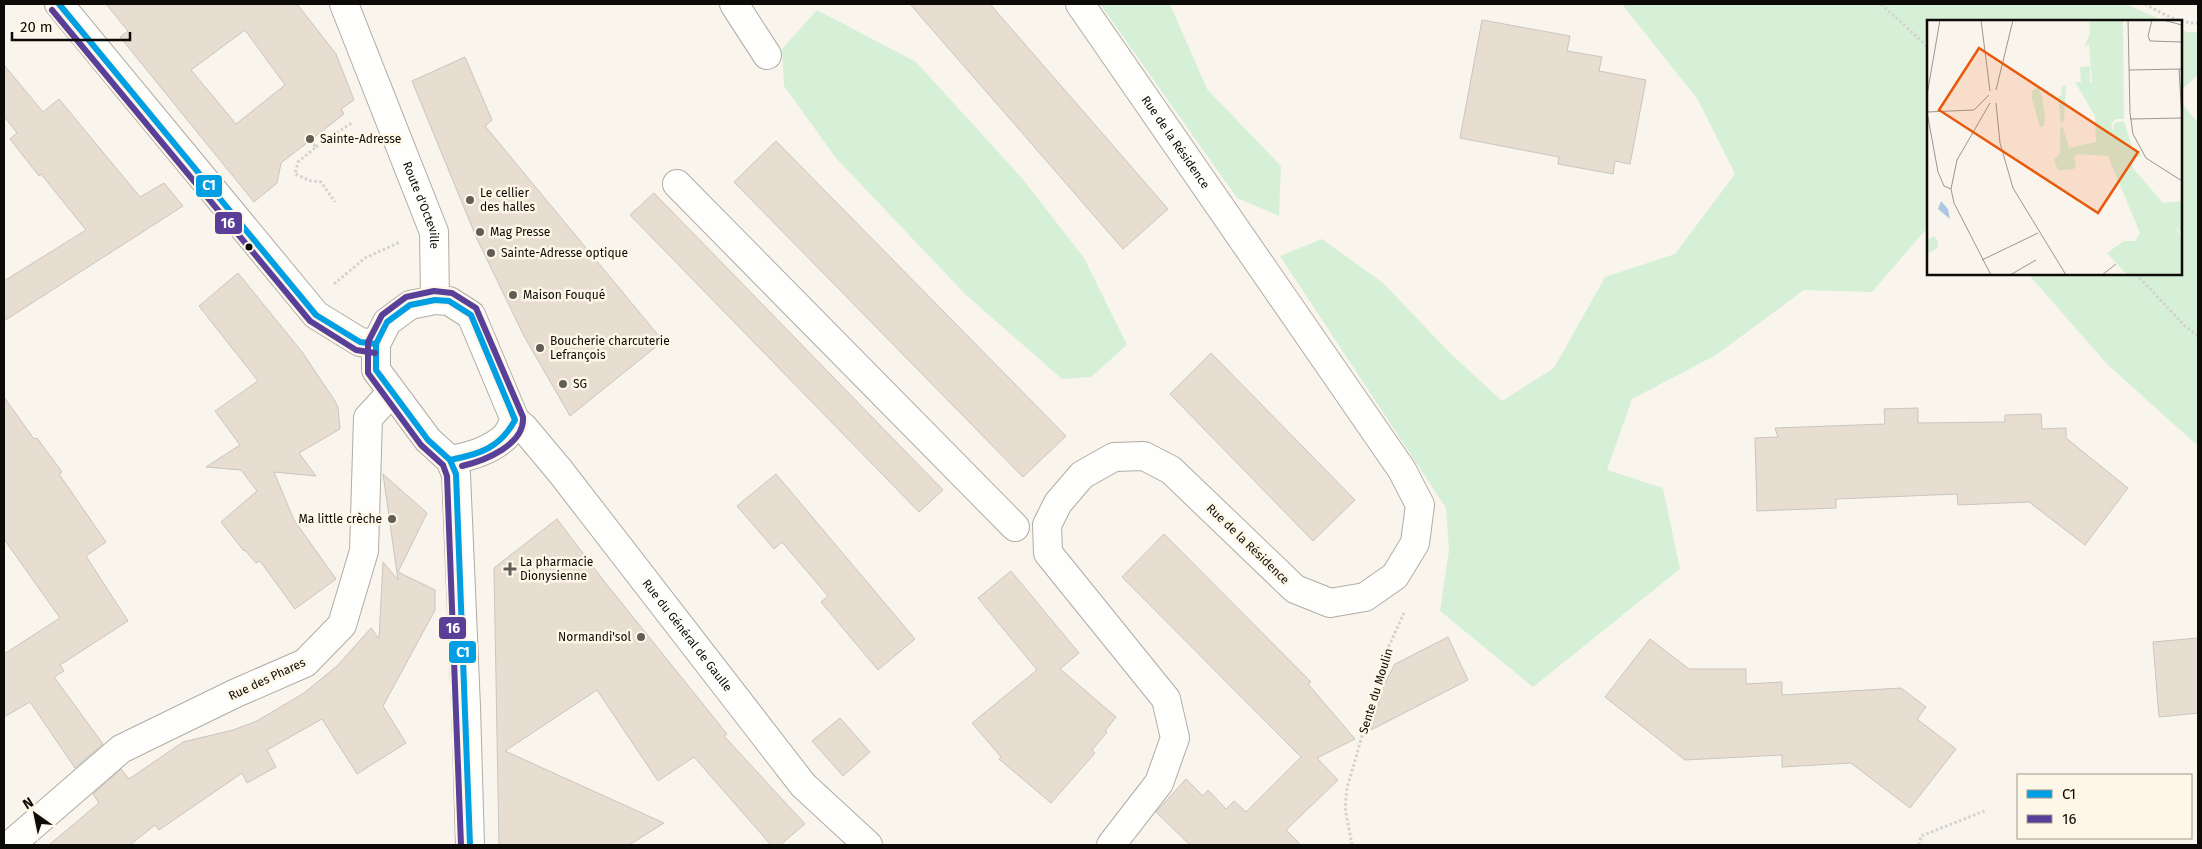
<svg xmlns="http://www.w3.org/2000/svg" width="2202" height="849" font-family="'Fira Sans',sans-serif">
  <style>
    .green { fill: #d5f0d7 }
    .building { fill: #e8ddd1; stroke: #c9c5bf; fill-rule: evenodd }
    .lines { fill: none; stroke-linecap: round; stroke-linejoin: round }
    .minor-casing { stroke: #b0aca6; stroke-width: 30 }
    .major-casing { stroke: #b0aca6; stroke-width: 30 }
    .path { stroke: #d4d2d0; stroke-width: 3; stroke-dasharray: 2.5 2.5; stroke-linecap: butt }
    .minor { stroke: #fefefc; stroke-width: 28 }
    .major { stroke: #fefefc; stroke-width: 28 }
    .bus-1-casing { stroke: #fef7e7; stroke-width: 10 }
    .bus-2-casing { stroke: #fef7e7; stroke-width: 10 }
    .bus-1 { stroke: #009ee3; stroke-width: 6 }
    .bus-2 { stroke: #5a3f99; stroke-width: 6 }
    .poi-dot { fill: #605d57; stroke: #fef7e7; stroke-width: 2 }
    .bus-dot { fill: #0d0b07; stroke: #fef7e7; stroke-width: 2 }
    .labels { text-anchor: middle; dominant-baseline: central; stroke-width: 5; stroke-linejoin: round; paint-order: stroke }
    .poi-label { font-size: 12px; fill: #0d0b07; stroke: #fef7e7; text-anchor: start }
    .street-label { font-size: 12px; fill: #0d0b07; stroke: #fef7e7 }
    .inset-road { fill: none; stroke: #9b9790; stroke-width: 1 }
    .view { fill: #e8590c; fill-opacity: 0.15; stroke: #e8590c; stroke-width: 2.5 }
    .inset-edge { fill: none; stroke: #0d0b07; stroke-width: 2.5 }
    .line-badge { stroke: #fef7e7; stroke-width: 2 }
    .badge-label { font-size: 14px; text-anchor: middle; font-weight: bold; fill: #fff }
  </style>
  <rect width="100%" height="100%" fill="#f9f5ec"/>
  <path class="green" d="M1100 4H1170L1207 89 1281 166 1279 216 1237 198Z
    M1622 4H2126L2164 21H1928V227L1872 292 1804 290 1716 355 1632 399 1607 470 1663 488 1680 569 1533 687 1440 611 1449 550 1446 508 1280 256 1322 239 1383 283 1450 353 1502 401 1554 368 1605 277 1675 254 1735 174 1698 100Z
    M817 10 916 62 1021 177 1084 258 1127 345 1091 377 1062 379 966 295 836 158 784 86 782 49Z
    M2181 29 2187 32H2198V75L2181 90Z
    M2181 102 2198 123V446L2108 365 2028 274H2181Z"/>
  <path class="building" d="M106 4H297L336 54 354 100 341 109 344 114 281 163 277 183 254 202 120 37 128 31ZM245 30 285 85 236 124 191 70Z
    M910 4H990L1168 209 1123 249Z
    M1482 20 1570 36 1567 51 1602 57 1599 71 1646 80 1630 164 1615 161 1613 174 1558 164 1559 157 1460 138Z
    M465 57 492 120 485 126 663 341 570 416 524 336 477 239 412 81Z
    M4 65 43 112 59 99 140 197 164 183 183 206 4 321V281L86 230 41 174 39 176 10 139 17 133 4 116Z
    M776 141 1066 436 1023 477 734 182Z
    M654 193 943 490 919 512 630 215Z
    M238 273 302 352 335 401 338 408 340 429 299 453 316 476 274 472 294 520 336 579 295 609 260 561 256 563 245 550 244 551 221 522 257 491 241 470 206 467 240 445 215 411 258 381 199 306Z
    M1211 353 1355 500 1313 541 1170 394Z
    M4 397 34 439 37 438 62 472 59 474 106 542 86 556 128 621 60 665 64 671 54 677 103 744 75 768 30 702 4 717V654L60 618 4 539Z
    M1918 408V423L2005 422V415L2041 414 2042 429 2066 428V438L2128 488 2085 545 2029 502 1958 505 1957 494 1836 499V508L1757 511 1755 438 1778 437 1775 428 1885 424 1884 409Z
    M383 474 427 513 398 572 435 590V610L383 706 406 743 357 774 322 719 267 750 276 767 247 783 242 773 159 830 155 825 130 845H49L99 803 93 794 121 769 129 779 183 742 233 730 257 721 304 693 337 666 371 628 379 639 383 562 398 580Z
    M776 474 915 639 878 670 821 602 828 596 782 542 774 549 737 506Z
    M557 519 604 581 727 734 724 736 805 824 780 845H771L694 757 658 781 597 690 505 751 664 823 629 845H499L494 568Z
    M1164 534 1311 682 1308 684 1355 739 1317 758 1338 780 1286 830 1301 845H1190L1156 812 1186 779 1203 796 1208 790 1226 809 1234 801 1246 812 1301 757 1122 577Z
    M1011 571 1079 653 1060 669 1116 717 1105 731 1107 732 1092 750 1095 753 1051 803 999 759 1001 757 972 723 1037 670 978 598Z
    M1448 637 1468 680 1371 730 1384 685 1395 664Z
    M2198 638V713L2159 717 2153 642Z
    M1650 639 1689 669H1746V684L1782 682V695L1901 688 1926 707 1917 719 1956 749 1910 808 1851 763 1782 767V755L1685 760 1605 697Z
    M840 718 870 752 843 776 812 741Z"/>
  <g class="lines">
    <defs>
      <g id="minor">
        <path d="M59 4 316 315 360 342 376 344"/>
        <path d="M734 4 767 55"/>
        <path id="s1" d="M1080 4 1402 470 1420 505 1415 543 1395 576 1365 597 1330 603 1295 589 1171 470 1144 456 1114 457 1082 475 1058 503 1047 525 1048 553 1166 699 1175 738 1159 783 1111 845"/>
        <path d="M677 184 1015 527"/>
        <path d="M10 845 121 749 236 693 305 663 342 625 364 551 368 418 391 393"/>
      </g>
      <g id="major">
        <path id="s2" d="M344 4 434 232 435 300"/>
        <path id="s3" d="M515 420 524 428 560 471 803 785 868 845"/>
        <path d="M450 460C468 457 491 450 505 437 509 433 512 425 515 420L471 315 449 301 435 300 410 305 387 322 376 344V370L428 440 450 460 456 474 466 707 470 845"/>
      </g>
    </defs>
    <use href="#minor" class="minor-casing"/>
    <use href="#major" class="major-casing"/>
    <path class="path" d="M1881 4 1928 47
      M2145 4C2161 13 2180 24 2198 23
      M310 141 316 147 298 162 295 174 311 181 321 182 335 202
      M316 147 353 122
      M2136 274 2185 326 2198 336
      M334 284 365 258 400 242
      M1352 845 1345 808 1347 788 1387 650 1404 613
      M1919 845 1921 836 1987 810"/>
    <use href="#minor" class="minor"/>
    <use href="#major" class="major"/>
    <defs>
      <path id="bus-1" d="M59 4 316 315 360 342 376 344
        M435 300 449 301 471 315 515 420C500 448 480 454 450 460L428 440 376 370V344L387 322 410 305Z
        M450 460 456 474 470 845"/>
      <path id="bus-2" d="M52 10 310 321 356 350 375 353
        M461 845 447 476 443 465 421 445 368 373V342L382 315 406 297 434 291 452 293 476 308 523 417C525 445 484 461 462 466"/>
    </defs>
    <use href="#bus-1" class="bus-1-casing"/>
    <use href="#bus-2" class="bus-2-casing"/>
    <use href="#bus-1" class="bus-1"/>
    <use href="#bus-2" class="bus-2"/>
  </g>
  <g class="poi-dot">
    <circle cx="310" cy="139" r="5"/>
    <circle cx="470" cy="200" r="5"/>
    <circle cx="480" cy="232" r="5"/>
    <circle cx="491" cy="253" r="5"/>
    <circle cx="513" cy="295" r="5"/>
    <circle cx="540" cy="348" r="5"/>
    <circle cx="563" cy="384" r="5"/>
    <circle cx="392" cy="519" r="5"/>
    <path d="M507.5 561.5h5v5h5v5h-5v5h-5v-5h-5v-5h5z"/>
    <circle cx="641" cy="637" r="5"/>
  </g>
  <circle class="bus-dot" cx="249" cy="247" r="4.5"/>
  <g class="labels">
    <g class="poi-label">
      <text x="320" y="139">Sainte-Adresse</text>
      <text x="480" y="193">Le cellier<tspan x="480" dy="14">des halles</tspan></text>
      <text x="490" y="232">Mag Presse</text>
      <text x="501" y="253">Sainte-Adresse optique</text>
      <text x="523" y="295">Maison Fouqué</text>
      <text x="550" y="341">Boucherie charcuterie<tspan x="550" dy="14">Lefrançois</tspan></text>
      <text x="573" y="384">SG</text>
      <text x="382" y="519" text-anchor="end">Ma little crèche</text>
      <text x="520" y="562">La pharmacie<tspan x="520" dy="14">Dionysienne</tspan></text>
      <text x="631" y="637" text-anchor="end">Normandi'sol</text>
    </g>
    <g class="street-label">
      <text stroke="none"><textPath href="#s1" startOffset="168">Rue de la Résidence</textPath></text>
      <text stroke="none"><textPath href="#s2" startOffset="216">Route d'Octeville</textPath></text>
      <text transform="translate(1248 544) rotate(44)">Rue de la Résidence</text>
      <text stroke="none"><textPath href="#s3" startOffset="276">Rue du Général de Gaulle</textPath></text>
      <text transform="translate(267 679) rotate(-25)">Rue des Phares</text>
      <text transform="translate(1376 691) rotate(-73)">Sente du Moulin</text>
    </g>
  </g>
  <g transform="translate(1927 20)">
    <rect width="255" height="255" fill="#f9f5ec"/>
    <path d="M162 0H196L197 99H188L184 105 187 111V103L197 101 205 127 215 136 205 138 206 148 236 183 255 181V213L247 206 255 216V255H200L180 233 197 221H208L213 213 181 136 151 134 146 138 149 142 147 149 131 150 127 140 133 133V107L136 108 142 128 169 122 168 96 148 62H154L153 47 163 46V62H161H165L162 24 157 27 163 14ZM139 65 137 101 134 104 131 76H134L135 66ZM111 67 115 76 118 98 117 106 113 107 105 79V71ZM7 216 11 221V228L0 234V220Z" fill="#d5f0d7"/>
    <path d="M14 181 21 189 23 199 11 189Z" fill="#aec6e4"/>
    <path class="inset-road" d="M54 0 63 71M201 0 203 93 206 114 219 138 255 161M225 0 221 16 223 21 255 22M236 0 255 5M252 49 255 99M202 50 255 49M69 70 86 0M0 75 13 0M63 83 30 140 24 169 27 183 64 255M69 83 73 123 86 168 139 255M0 92 11 152 17 166 24 169M0 92 47 90 62 75M203 99 255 98M55 240 111 213M83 255 109 240M175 255 189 244"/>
    <path class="view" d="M52 28 211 132 171 193 12 90Z"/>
    <rect width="255" height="255" class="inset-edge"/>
  </g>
  <g class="line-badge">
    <rect x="195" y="174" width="28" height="24" rx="5" fill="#009ee3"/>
    <rect x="214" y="211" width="29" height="24" rx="5" fill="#5a3f99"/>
    <rect x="438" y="616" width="29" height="24" rx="5" fill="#5a3f99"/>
    <rect x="448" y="640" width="29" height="24" rx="5" fill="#009ee3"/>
  </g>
  <g class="badge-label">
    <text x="209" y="190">C1</text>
    <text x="228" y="228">16</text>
    <text x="453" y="633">16</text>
    <text x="463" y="657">C1</text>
  </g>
  <rect width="2202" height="849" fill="none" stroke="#0d0b07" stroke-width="10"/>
  <rect x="2017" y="774" width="175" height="65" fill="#fef7e7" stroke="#9e998d"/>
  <rect x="2027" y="790" width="25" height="8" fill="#009ee3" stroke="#9e998d"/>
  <text x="2062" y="799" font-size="15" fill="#0d0b07">C1</text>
  <rect x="2027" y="815" width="25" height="8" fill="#5a3f99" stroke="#9e998d"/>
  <text x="2062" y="824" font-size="15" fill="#0d0b07">16</text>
  <g transform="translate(35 814) rotate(327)" stroke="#fef7e7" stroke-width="4" paint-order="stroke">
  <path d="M0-4L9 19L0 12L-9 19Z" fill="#0d0b07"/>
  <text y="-8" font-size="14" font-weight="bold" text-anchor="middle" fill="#0d0b07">N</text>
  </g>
  <path d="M12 32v8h118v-8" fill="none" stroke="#0d0b07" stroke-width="2.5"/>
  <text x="20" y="32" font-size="15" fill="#0d0b07" stroke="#fef7e7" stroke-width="4" paint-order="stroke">20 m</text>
</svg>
